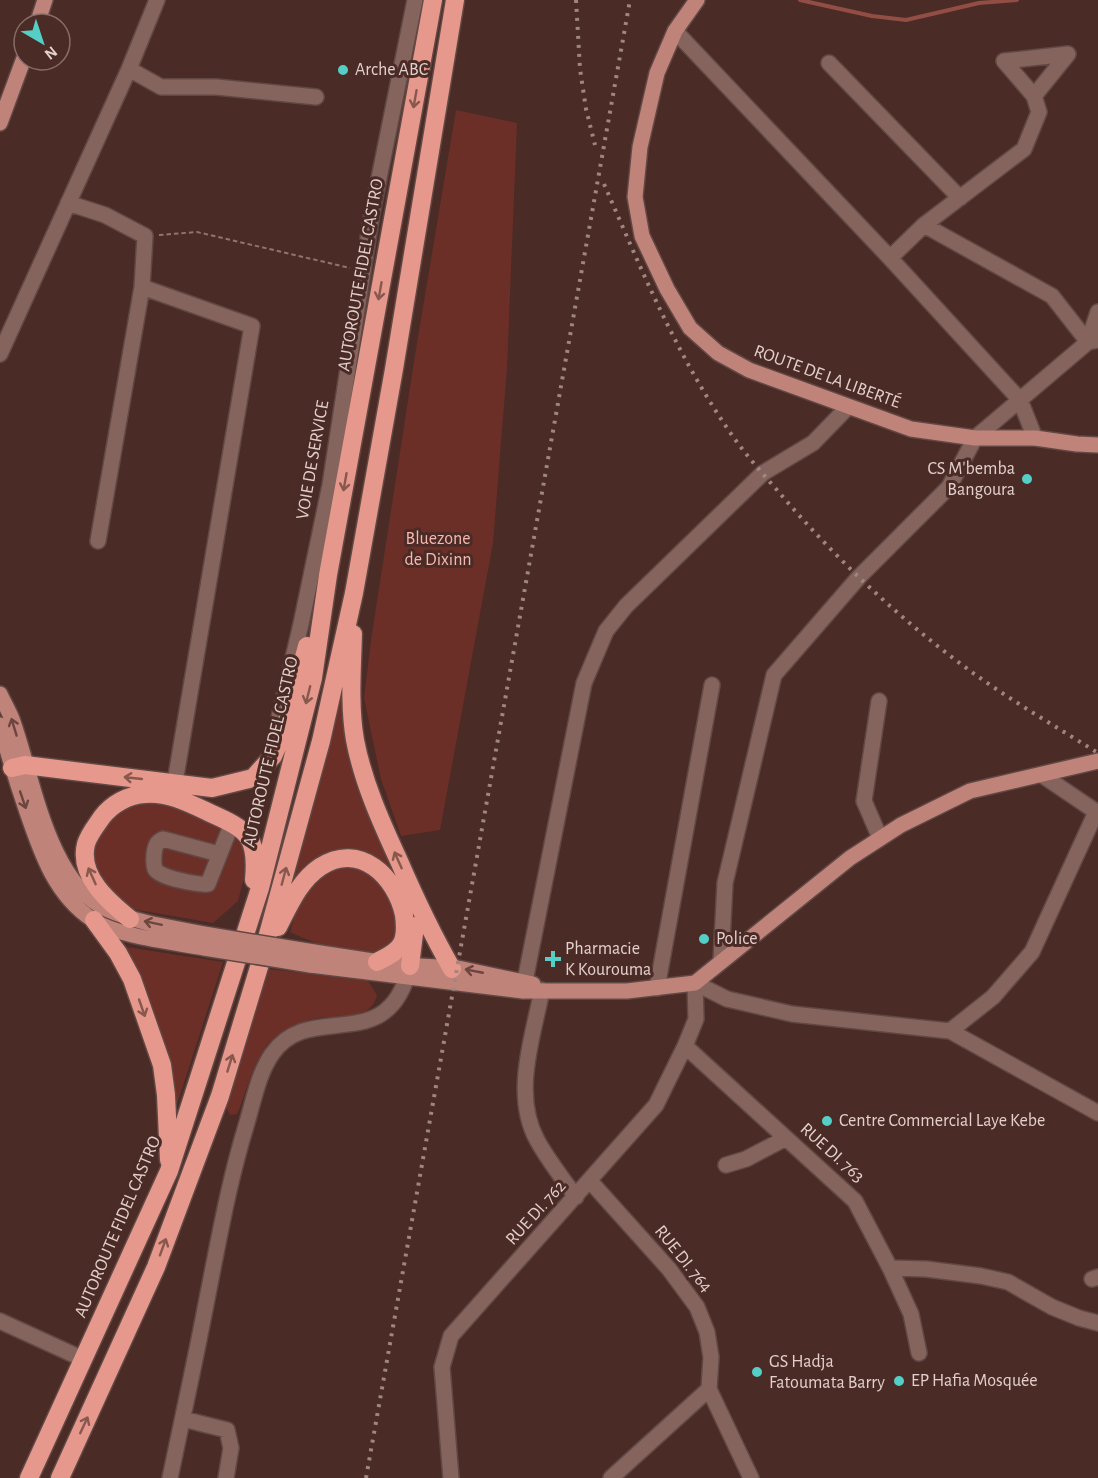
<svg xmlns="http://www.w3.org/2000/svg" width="1098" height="1478" font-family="'Alegreya Sans',sans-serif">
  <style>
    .green { fill: #6b2f27 }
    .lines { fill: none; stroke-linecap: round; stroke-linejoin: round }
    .stream { stroke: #924e44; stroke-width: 4 }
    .minor-casing { stroke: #614844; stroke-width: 18 }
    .major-casing { stroke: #614844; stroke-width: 18 }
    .highway-casing { stroke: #614844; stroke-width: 21 }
    .path { stroke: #8f7570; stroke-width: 2; stroke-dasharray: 4.5 3; stroke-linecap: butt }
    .minor { stroke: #86645e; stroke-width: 15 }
    .major { stroke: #bf8379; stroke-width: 15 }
    .highway { stroke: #e5988b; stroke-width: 18 }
    .rail { stroke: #9f8681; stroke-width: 4; stroke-dasharray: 3 6; stroke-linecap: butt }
    .major-bridge-casing { stroke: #614844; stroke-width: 18; stroke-linecap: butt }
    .major-bridge { stroke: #bf8379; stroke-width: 15 }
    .oneway { stroke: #88574e }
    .oneway2 { stroke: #6d453f }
    .poi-dot { fill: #55cec6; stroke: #4a2b26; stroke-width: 2 }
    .labels { text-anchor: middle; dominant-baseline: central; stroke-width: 6; stroke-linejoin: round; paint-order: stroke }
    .poi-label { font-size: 18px; fill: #e3cfcb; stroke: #4a2b26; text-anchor: start }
    .street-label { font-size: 18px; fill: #e3cfcb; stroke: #4a2b26 }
    .park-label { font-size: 18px; fill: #f6b8ae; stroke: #4a2b26 }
  </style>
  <rect width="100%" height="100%" fill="#4a2b26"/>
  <path class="green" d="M456 110 517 123 507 368 493 543 440 830 401 836 381 779 364 698 371 640 415 355Z
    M342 664 346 734 358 787 399 887 351 852 279 908Z
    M139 802H157L179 807 227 828 244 848 247 866 238 901 213 923 121 907 97 882 92 848 108 817Z
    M339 865C350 866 360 867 370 874 387 885 410 939 384 950 358 962 314 943 290 932L298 905 318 876Z
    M120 946 223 962 171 1123Z
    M269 969 368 981 377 995C371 1022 339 1015 318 1018 311 1019 303 1022 296 1025 290 1028 281 1032 276 1036 254 1054 248 1089 237 1114L230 1115 225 1105Z"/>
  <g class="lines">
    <path class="stream" d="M800 0 872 16 906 20 979 3 1017 0"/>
    <defs>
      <path id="minor" d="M675 31 890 258 1020 400 1035 438
        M1004 61 1068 54
        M829 63 960 198
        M129 69 161 87H216L316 97
        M1034 96 1068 54
        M68 203 105 215 145 236 142 287 98 541
        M924 225 1052 296 1088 342
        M890 258 924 225 1024 149 1039 112 1034 96 1004 61
        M142 287 252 326 175 782
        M1088 342 1098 312
        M0 354 129 69 157 0
        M879 701 864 801 880 838
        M278 722 301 624 330 485 372 213 415 0
        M1042 775 1098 813
        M219 854 163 839C156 842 155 847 154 854 154 859 153 864 155 869 159 878 199 885 208 884L232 823
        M721 961 725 883 774 675 859 577 949 487 975 438 1088 342 1098 340
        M657 988 712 685
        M542 990C533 1037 512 1094 537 1140 548 1160 562 1178 576 1197
        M523 991 584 683 606 631 626 606 763 473 813 443 848 407
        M950 1031 993 997 1032 952 1096 812
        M685 1046 855 1201 890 1268 911 1314 919 1353
        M726 1165 746 1159 786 1138
        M590 1181 669 1269 697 1307 707 1332 711 1357 709 1389 611 1478
        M890 1268 926 1269 981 1276 1008 1282 1052 1307 1079 1318 1098 1323
        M1092 1279 1098 1277
        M0 1321 83 1359
        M709 1389 751 1478
        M183 1419 227 1430 231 1448 226 1478
        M170 1478C182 1420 195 1362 206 1304 218 1244 228 1185 246 1126 253 1103 258 1074 272 1054 311 998 388 1060 410 966
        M451 1478 442 1367 451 1336 656 1105 685 1046 696 1019 695 983 727 999 792 1014 950 1031 1098 1113"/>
      <path id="major" d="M697 0 675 31 657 73 640 147 635 197 642 236 667 289 690 328 718 353 749 370 911 429 975 438H1035L1077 444 1098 445
        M37 24 45 0
        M0 123 24 58
        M0 694C4 703 9 711 12 719 33 776 47 882 108 910 140 924 176 928 210 935
        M0 725C8 754 17 783 27 812 41 853 55 895 93 920 119 937 172 942 204 948
        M314 952 399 965 458 968 533 984
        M310 965 523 991H627L695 983 850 858 901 825 970 791 1098 761"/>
      <path id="highway" d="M353 634C352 669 349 705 355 740 363 782 381 822 399 861 415 898 432 934 452 969
        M12 768 25 765 212 788 253 778 273 756 285 729 307 646
        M130 919C109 902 78 876 86 844 89 834 96 826 102 817 112 804 128 795 145 794 168 792 189 803 210 813 248 830 258 836 254 880
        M94 920 118 953 132 979 162 1065 166 1095 169 1160
        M278 927C289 906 299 881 320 867 360 841 396 877 404 915 405 923 406 935 402 943 397 953 386 957 377 962
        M410 966 415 926
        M29 1478 169 1171 260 888 313 678 328 575 433 0
        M60 1478 156 1267 220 1096 259 967 321 741 354 593 394 369 455 0"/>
    </defs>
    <use href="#minor" class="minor-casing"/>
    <use href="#major" class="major-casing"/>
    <use href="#highway" class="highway-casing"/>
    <path class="path" d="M159 235 197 232 350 268"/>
    <use href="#minor" class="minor"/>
    <use href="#major" class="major"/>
    <use href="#highway" class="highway"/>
    <path class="rail" d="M576 0 580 69 586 109 595 145
      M604 184C642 271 678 359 734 438 747 456 762 473 777 490 834 557 898 618 969 670 1010 700 1055 726 1098 753
      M366 1478 630 0"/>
    <defs>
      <path id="major-bridge" d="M210 935 314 952
        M204 948 310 965"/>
    </defs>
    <use href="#major-bridge" class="major-bridge-casing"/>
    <use href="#major-bridge" class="major-bridge"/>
  </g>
  <defs><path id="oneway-shaft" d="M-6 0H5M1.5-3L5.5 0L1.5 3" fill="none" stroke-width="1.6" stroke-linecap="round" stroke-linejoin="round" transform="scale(1.5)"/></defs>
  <g class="oneway">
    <use href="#oneway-shaft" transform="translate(415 99) rotate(100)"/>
    <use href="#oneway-shaft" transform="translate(380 291) rotate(100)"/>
    <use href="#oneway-shaft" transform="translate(345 482) rotate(100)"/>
    <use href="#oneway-shaft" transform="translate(308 695) rotate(104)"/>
    <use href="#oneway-shaft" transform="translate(133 778) rotate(-174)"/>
    <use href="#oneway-shaft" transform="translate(398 860) rotate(-114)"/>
    <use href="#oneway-shaft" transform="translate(92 876) rotate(-114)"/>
    <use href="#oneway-shaft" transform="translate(284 876) rotate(-75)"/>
    <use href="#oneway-shaft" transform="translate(142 1008) rotate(71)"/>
    <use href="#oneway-shaft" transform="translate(230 1063) rotate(-73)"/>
    <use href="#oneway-shaft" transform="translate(163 1247) rotate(-70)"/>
    <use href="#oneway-shaft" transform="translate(84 1425) rotate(-65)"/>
  </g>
  <g class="oneway2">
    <use href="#oneway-shaft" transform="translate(14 727) rotate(-107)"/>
    <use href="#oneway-shaft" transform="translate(23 800) rotate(71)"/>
    <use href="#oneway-shaft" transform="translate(153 923) rotate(-168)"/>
    <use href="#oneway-shaft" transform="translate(474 971) rotate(-169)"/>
  </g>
  <g class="poi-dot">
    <circle cx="343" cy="70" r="6"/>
    <circle cx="1027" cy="479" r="6"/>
    <circle cx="704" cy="939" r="6"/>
    <path d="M550 950h6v6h6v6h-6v6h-6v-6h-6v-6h6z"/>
    <circle cx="827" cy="1121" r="6"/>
    <circle cx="757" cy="1372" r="6"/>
    <circle cx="899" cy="1381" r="6"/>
  </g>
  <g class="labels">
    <g class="poi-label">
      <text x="355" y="70">Arche ABC</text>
      <text x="1015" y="469" text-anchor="end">CS M'bemba<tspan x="1015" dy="21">Bangoura</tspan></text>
      <text x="716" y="939">Police</text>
      <text x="565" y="949">Pharmacie<tspan x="565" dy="21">K Kourouma</tspan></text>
      <text x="839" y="1121">Centre Commercial Laye Kebe</text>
      <text x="769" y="1362">GS Hadja<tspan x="769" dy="21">Fatoumata Barry</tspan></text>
      <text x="911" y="1381">EP Hafia Mosquée</text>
    </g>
    <g class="street-label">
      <text transform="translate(361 275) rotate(-80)">AUTOROUTE FIDEL CASTRO</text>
      <text transform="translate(827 377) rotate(20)">ROUTE DE LA LIBERTÉ</text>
      <text transform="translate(313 460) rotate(-80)">VOIE DE SERVICE</text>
      <text transform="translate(271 752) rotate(-77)">AUTOROUTE FIDEL CASTRO</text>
      <text transform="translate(832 1153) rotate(42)">RUE DI. 763</text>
      <text transform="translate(536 1213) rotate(-48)">RUE DI. 762</text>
      <text transform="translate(118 1227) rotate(-67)">AUTOROUTE FIDEL CASTRO</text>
      <text transform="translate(683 1259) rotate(51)">RUE DI. 764</text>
    </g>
    <g class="park-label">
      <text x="438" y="539">Bluezone<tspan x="438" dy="21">de Dixinn</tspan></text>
    </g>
  </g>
  <g transform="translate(42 42) rotate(141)"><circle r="28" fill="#4a2b26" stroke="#876d68" stroke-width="1.5"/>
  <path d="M0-4.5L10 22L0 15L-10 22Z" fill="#55cec6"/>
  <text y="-9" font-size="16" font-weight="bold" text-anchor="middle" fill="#e3cfcb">N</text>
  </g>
</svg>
